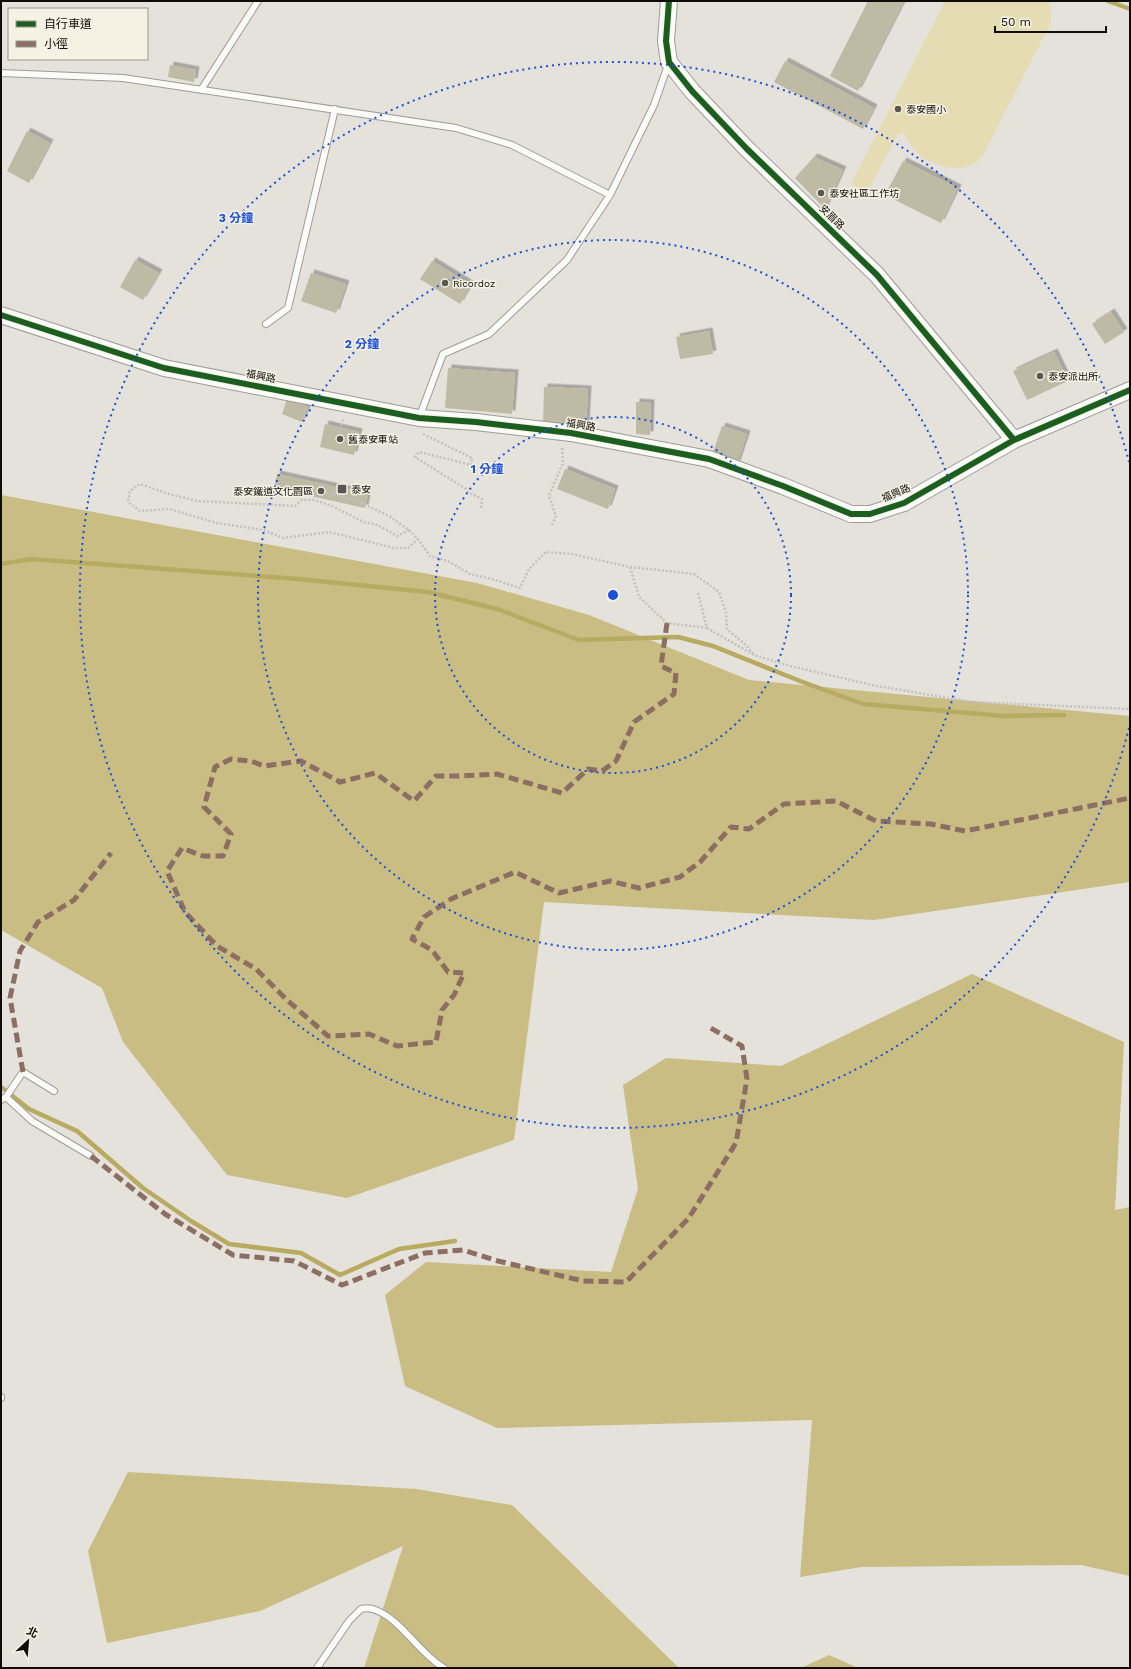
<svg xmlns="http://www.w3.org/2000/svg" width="1131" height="1669" font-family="'Work Sans','Noto Sans TC',sans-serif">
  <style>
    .green { fill: #e5dcb4 }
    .forest { fill: #c9bd83 }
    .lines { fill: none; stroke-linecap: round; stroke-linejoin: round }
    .stream { stroke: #b8aa60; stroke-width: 4.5 }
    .building { fill: #bfbaa4; filter: url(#shadow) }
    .service-casing { stroke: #9d9c97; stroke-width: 8 }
    .tertiary-casing { stroke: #9d9c97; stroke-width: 18 }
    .path { stroke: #c1c1be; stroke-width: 2.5; stroke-dasharray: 2 2; stroke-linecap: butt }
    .service { stroke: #fbfbfa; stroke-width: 6 }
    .tertiary { stroke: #fbfbfa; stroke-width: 16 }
    .quiet { stroke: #8d6e63; stroke-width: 5; stroke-dasharray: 10 5; stroke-linecap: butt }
    .cycleway-casing { stroke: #f5f2e4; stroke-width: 8 }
    .cycleway { stroke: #1b5e20; stroke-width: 6 }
    .ring { fill: none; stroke: #1d4ed8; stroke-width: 2; stroke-dasharray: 2 4 }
    .poi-dot { fill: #585752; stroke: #f5f2e4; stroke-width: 1.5 }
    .labels { text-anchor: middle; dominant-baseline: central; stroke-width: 3; stroke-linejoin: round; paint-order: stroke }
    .poi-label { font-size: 10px; fill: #0d0c08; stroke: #f5f2e4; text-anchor: start }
    .street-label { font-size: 10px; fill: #0d0c08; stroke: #f5f2e4 }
    .centre { fill: #1d4ed8; stroke: #f5f2e4; stroke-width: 2 }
    .ring-label { font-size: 12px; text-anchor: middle; font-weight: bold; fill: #1d4ed8; stroke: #f5f2e4; stroke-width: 3; stroke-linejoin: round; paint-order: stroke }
  </style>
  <defs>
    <filter id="shadow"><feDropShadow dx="3.5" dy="-3.5" stdDeviation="0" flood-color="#0004"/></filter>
  </defs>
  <rect width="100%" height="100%" fill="#e4e2db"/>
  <path class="green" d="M945 1H1050L1051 22 983 155C978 161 973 165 965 167 953 171 933 164 923 158 914 152 909 142 904 133L898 134 867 193 851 184Z"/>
  <path class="forest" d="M1 495 477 583 589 615 749 680 1130 716V882L874 920 544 902 514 1140 347 1198 227 1175 123 1042 102 988 1 930Z
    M972 974 1124 1042 1115 1210 1130 1207V1576L1081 1565 861 1567 800 1577 812 1420 497 1428 405 1386 385 1295 426 1262 611 1272 638 1189 623 1085 666 1058 781 1066Z
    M128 1472 416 1489 512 1505 679 1668H364L403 1546 260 1611 107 1643 88 1551Z
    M829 1655 858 1668H801Z"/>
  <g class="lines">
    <path class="stream" d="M1108 1 1130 9
      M1 564 31 559 298 579 428 592 497 609 579 640 678 637 713 646 800 681 863 704 1004 716 1064 715
      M1 1087 29 1109 77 1131 143 1188 191 1221 229 1244 301 1253 340 1275 399 1249 455 1241"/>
  </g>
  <path class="building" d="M868 1H904L858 91 830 76Z
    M785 61 874 108 863 129 774 82Z
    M170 65 196 70 194 82 168 77Z
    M27 131 50 143 29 183 7 171Z
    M814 157 843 170 825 209 795 178Z
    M903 161 958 188 941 223 885 195Z
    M135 260 159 273 143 300 120 287Z
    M432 261 471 285 460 304 420 279Z
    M311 273 346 284 336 313 301 301Z
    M1111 312 1124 332 1105 344 1092 324Z
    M709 331 713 354 680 359 676 337Z
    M1054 352 1068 381 1027 400 1013 371Z
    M448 368 515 373 512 414 445 408Z
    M544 387 588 389 586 427 543 425Z
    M287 399 308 407 302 422 282 414Z
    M636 402 651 403 650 435 636 434Z
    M325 424 359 432 354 455 320 447Z
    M722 426 747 434 737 464 712 455Z
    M565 469 615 489 608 509 557 489Z
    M277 474 368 494 365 508 274 488Z"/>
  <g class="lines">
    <defs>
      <path id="service" d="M1 73 123 78 456 128 512 145 610 195
        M201 90 258 1
        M266 324 288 308 335 109
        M419 418 443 354 489 334 567 260 610 195 654 105 668 65
        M6 1097 23 1072 54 1091
        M1 1100 6 1097 32 1121 91 1156
        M1 1397V1398
        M317 1668 349 1621 361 1609C364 1608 369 1608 373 1609 401 1618 418 1653 444 1668"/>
      <path id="tertiary" d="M669 1 666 41 669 62 692 91 746 148 877 275 1014 440
        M1 315 164 368 419 418 476 422 571 433 709 459 783 486 851 514H870L904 503 1014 440 1130 390"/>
    </defs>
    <use href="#service" class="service-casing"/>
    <use href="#tertiary" class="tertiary-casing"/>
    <path class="path" d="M339 433 343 419
      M423 434 472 458 471 465 419 452 415 457 466 489 468 492 482 499 481 509
      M299 486 353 499 389 516 409 530 418 539 430 556 448 561 470 574 492 579 520 588 529 569 546 552 572 554 630 567 694 574 719 592 726 612 727 629 747 646 754 655
      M552 525 556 516 549 496 563 463 562 446
      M409 530 397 536 378 525 364 522 332 506 314 500H302L295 506 197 501 169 494 140 484 130 491 128 502 140 511 169 509 217 523 263 530 283 538 329 532 394 548H408L418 539
      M630 567 639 597 667 623 707 628
      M698 593 707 628 754 655 790 666 877 686 973 702 1130 709"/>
    <use href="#service" class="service"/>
    <use href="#tertiary" class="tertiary"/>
    <path class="quiet" d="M667 623 661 666 676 673 674 694 634 722 616 761 602 771 588 769 562 793 497 774 459 776H436L414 801 375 773 340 782 301 761 264 766 251 761 231 759 215 767 204 807 231 834 223 856H203L182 848 167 871 185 912 217 946 256 969 287 1000 328 1036 369 1034 397 1046 436 1042 442 1010 454 995 464 973 448 972 432 950 412 939 424 917 451 899 515 872 559 893 610 881 639 888 680 877 700 862 731 827 749 829 784 804 836 801 876 821 931 824 965 831 1130 798
      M23 1072 10 998 20 951 38 922 74 900 111 853
      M91 1156 165 1214 233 1255 294 1261 342 1285 425 1253 463 1250 498 1261 583 1281 626 1282 688 1219 736 1143 747 1079 742 1046 709 1027"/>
    <defs>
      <path id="cycleway" d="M669 1 666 41 669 62 692 91 746 148 877 275 1014 440
        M1 315 164 368 419 418 476 422 571 433 709 459 783 486 851 514H870L904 503 1014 440 1130 390"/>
    </defs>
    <use href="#cycleway" class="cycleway-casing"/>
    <use href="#cycleway" class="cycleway"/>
  </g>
  <g class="ring">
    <circle cx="613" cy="595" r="178"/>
    <circle cx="613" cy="595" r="355"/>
    <path d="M1129 728A533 533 0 1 1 1129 462"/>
  </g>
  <g class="poi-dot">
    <circle cx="898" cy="109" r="4"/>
    <circle cx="821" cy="193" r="4"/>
    <circle cx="445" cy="283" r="4"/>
    <circle cx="1040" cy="376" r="4"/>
    <circle cx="340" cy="439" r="4"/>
    <rect x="337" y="484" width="10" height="10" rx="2"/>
    <circle cx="321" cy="491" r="4"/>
  </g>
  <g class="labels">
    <g class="poi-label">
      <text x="906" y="109">泰安國小</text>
      <text x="829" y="193">泰安社區工作坊</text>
      <text x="453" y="283">Ricordoz</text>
      <text x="1048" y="376">泰安派出所</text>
      <text x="348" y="439">舊泰安車站</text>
      <text x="351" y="489">泰安</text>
      <text x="313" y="491" text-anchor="end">泰安鐵道文化園區</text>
    </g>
    <g class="street-label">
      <text transform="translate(832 217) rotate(44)">安眉路</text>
      <text transform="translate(261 376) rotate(11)">福興路</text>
      <text transform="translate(581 425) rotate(10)">福興路</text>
      <text transform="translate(896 493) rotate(-23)">福興路</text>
    </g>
  </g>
  <circle cx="613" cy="595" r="6" class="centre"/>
  <g class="ring-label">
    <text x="236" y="222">3 分鐘</text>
    <text x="362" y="348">2 分鐘</text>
    <text x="487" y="473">1 分鐘</text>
  </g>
  <rect width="1131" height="1669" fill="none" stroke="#0d0c08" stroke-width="4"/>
  <rect x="8" y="8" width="140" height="52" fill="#f5f2e4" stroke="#98968c"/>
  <rect x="16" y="21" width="20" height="6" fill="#1b5e20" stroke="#98968c"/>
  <text x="44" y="28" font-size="12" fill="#0d0c08">自行車道</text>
  <rect x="16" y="41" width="20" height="6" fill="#8d6e63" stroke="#98968c"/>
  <text x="44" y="48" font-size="12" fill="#0d0c08">小徑</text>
  <g transform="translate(28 1641) rotate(26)" stroke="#f5f2e4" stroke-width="3" paint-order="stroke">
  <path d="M0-3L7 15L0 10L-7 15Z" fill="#0d0c08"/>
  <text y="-6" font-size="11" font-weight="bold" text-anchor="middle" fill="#0d0c08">北</text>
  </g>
  <path d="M995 26v6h111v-6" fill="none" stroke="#0d0c08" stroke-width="2"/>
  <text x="1001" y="26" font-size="12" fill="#0d0c08" stroke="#f5f2e4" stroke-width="3" paint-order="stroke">50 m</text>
</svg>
